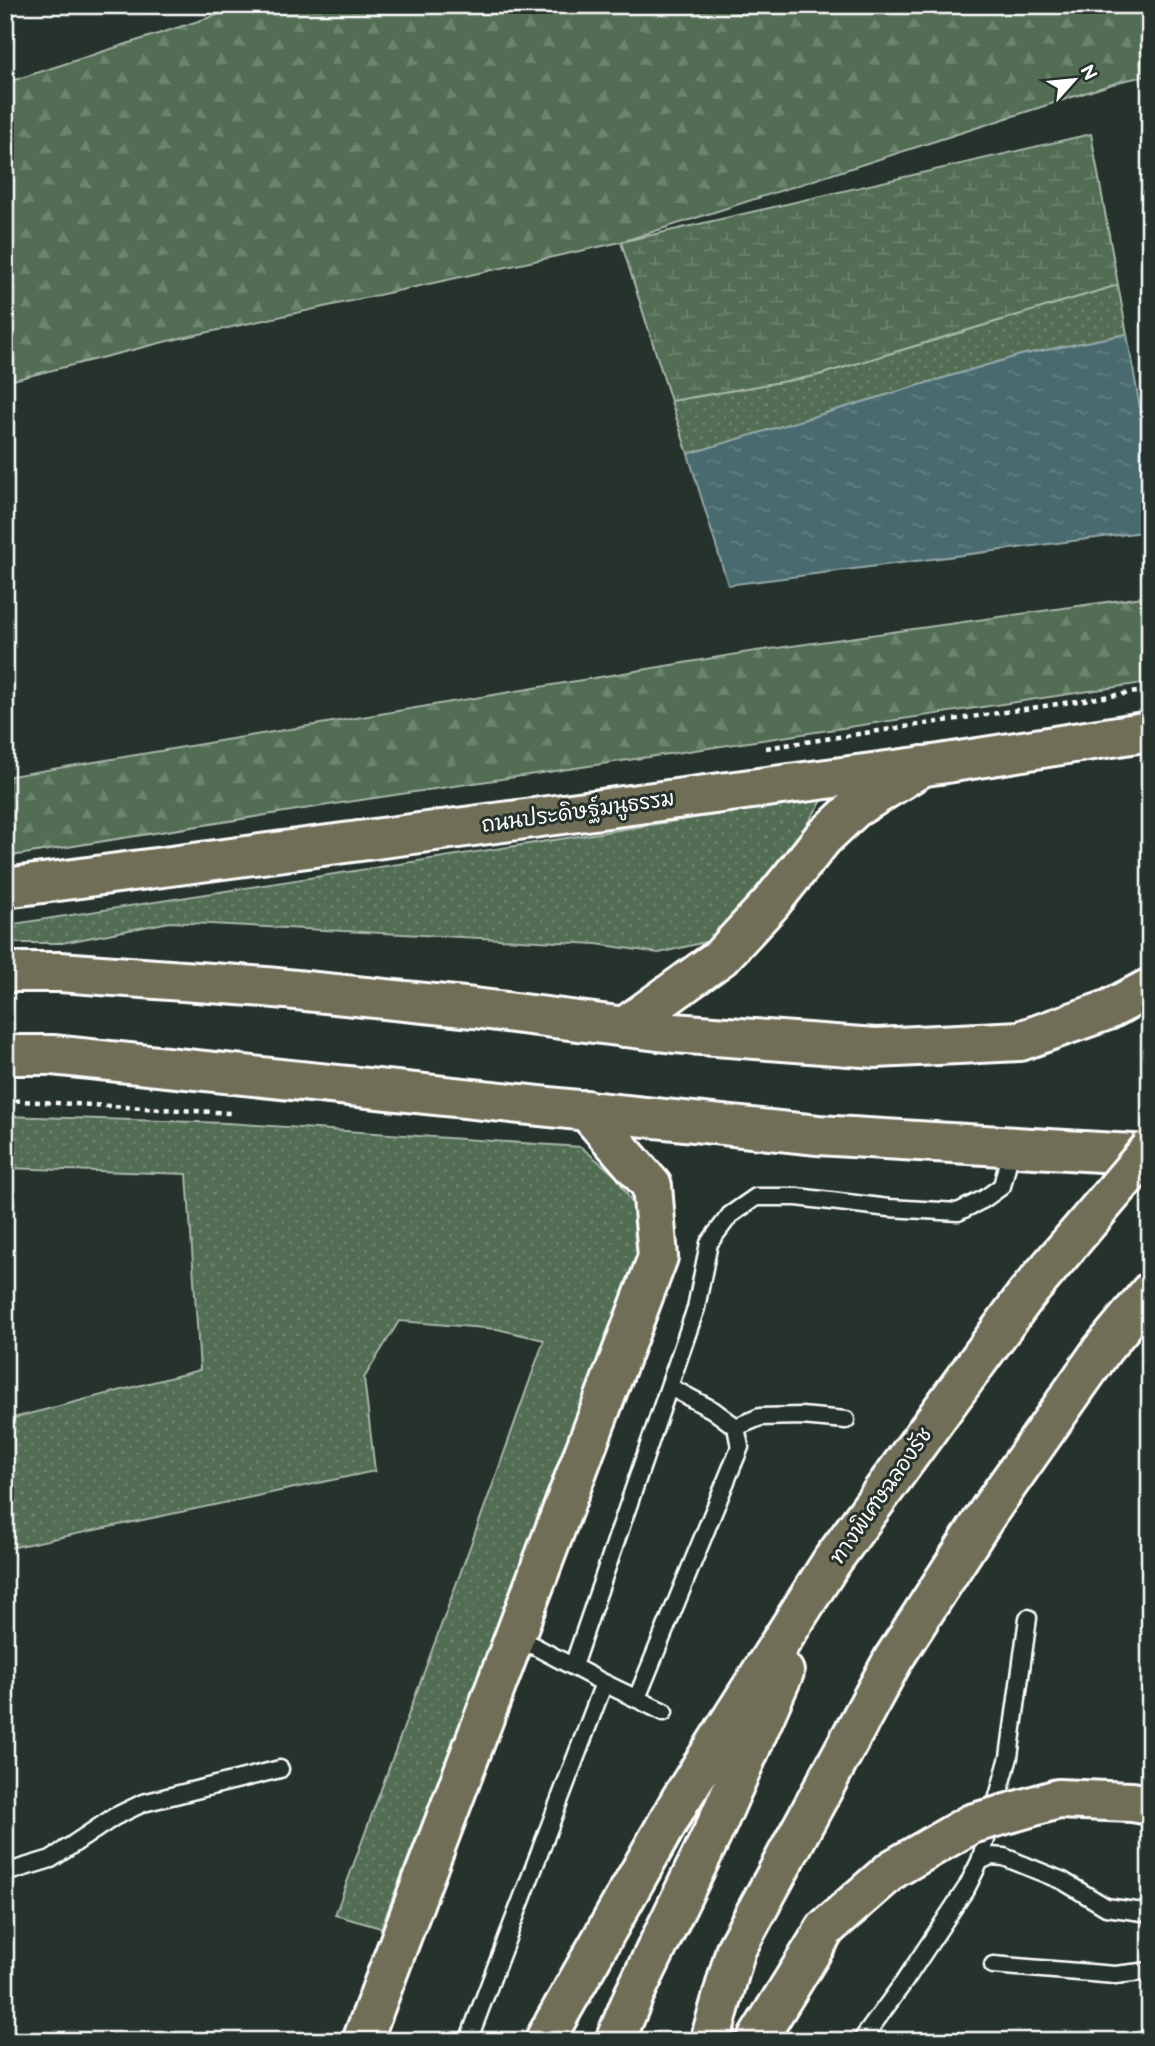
<svg xmlns="http://www.w3.org/2000/svg" width="1155" height="2046" font-family="'Balsamiq Sans','Playpen Sans Thai',sans-serif">
  <style>
    .grass { fill: url(#grass-dots); stroke: #a8b6aa; stroke-width: 2 }
    .forest { fill: url(#forest-firs); stroke: #a8b6aa; stroke-width: 2 }
    .wetland { fill: url(#wetland-marsh); stroke: #a8b6aa; stroke-width: 2 }
    .water { fill: url(#water-ripples); stroke: #91a6a8; stroke-width: 2 }
    .lines { fill: none; stroke-linecap: round; stroke-linejoin: round }
    .service-casing { stroke: #fff; stroke-width: 21 }
    .primary-casing { stroke: #fff; stroke-width: 44 }
    .motorway-casing { stroke: #fff; stroke-width: 44 }
    .path { stroke: #fff; stroke-width: 4.5; stroke-dasharray: 5 5; stroke-linecap: butt }
    .service { stroke: #26332d; stroke-width: 16 }
    .primary { stroke: #716e59; stroke-width: 38 }
    .motorway { stroke: #716e59; stroke-width: 38 }
    .motorway-bridge-casing { stroke: #fff; stroke-width: 44; stroke-linecap: butt }
    .motorway-bridge { stroke: #716e59; stroke-width: 38 }
    .labels { text-anchor: middle; dominant-baseline: central; stroke-width: 6; stroke-linejoin: round; paint-order: stroke }
    .street-label { font-size: 21px; fill: #fff; stroke: #26332d }
  </style>
  <defs>
    <pattern id="grass-dots" width="8" height="8" patternUnits="userSpaceOnUse" patternTransform="scale(1.75)"><rect width="8" height="8" fill="#526d54"/><path d="M2 2h.1M6 6h.1" fill="none" stroke="#6c836e" stroke-width="1.8" stroke-linecap="round"/></pattern>
    <pattern id="forest-firs" width="22" height="20" patternUnits="userSpaceOnUse" patternTransform="scale(1.75)"><rect width="22" height="20" fill="#526d54"/><path d="M5 1l3.5 6h-7zM16 11l3.5 6h-7z" fill="#6c836e"/></pattern>
    <pattern id="wetland-marsh" width="20" height="14" patternUnits="userSpaceOnUse" patternTransform="scale(1.75)"><rect width="20" height="14" fill="#526d54"/><path d="M1 5h8M5 5V1M11 12h8M15 12V8" fill="none" stroke="#6c836e"/></pattern>
    <pattern id="water-ripples" width="26" height="14" patternUnits="userSpaceOnUse" patternTransform="scale(1.75)"><rect width="26" height="14" fill="#486a6e"/><path d="M2 4q2-2 4 0t4 0M15 11q2-2 4 0t4 0" fill="none" stroke="#638084"/></pattern>
  </defs>
  <rect width="100%" height="100%" fill="#26332d"/>
  <filter id="ink" filterUnits="userSpaceOnUse"><feTurbulence type="fractalNoise" baseFrequency=".0143" numOctaves="2"/><feDisplacementMap in="SourceGraphic" scale="14" xChannelSelector="R" yChannelSelector="G"/><feConvolveMatrix kernelMatrix="1 2 1 2 8 2 1 2 1" color-interpolation-filters="sRGB"/></filter>
  <g filter="url(#ink)">
    <path class="grass" d="M1118 285 1127 334 1021 355 688 454 671 401 815 376Z
      M824 798 750 909 714 940 659 953 596 944 170 922 62 943H5L7 925Z
      M5 1116 227 1123 581 1147 616 1176 639 1214 638 1267 381 1928 335 1915 497 1473 544 1340 497 1329 399 1321 364 1378 375 1471 5 1549V1420L200 1370 187 1174 5 1168Z"/>
    <path class="forest" d="M248 5H1150V75L1122 81 621 242 168 341 5 382V83Z
      M1150 596V682L341 803 5 857V777L749 652Z"/>
    <path class="wetland" d="M1091 134 1118 285 815 376 671 401 621 242Z"/>
    <path class="water" d="M1127 334 1150 464V531L728 585 688 454 1021 355Z"/>
    <g class="lines">
      <defs>
        <path id="service" d="M736 1427 760 1417 801 1416 846 1420
          M515 1636 604 1683 664 1712
          M573 1666 696 1308 709 1243 730 1215 756 1197H797L889 1208 958 1212 984 1199 1002 1186 1012 1146
          M637 1698 740 1447 736 1427 713 1410 670 1387
          M980 1861 991 1856 1004 1857 1063 1881 1106 1907 1150 1913
          M5 1873 51 1859 114 1817 143 1803 280 1769
          M993 1965 1115 1975 1150 1971
          M468 2041 604 1683
          M861 2041 904 1982 967 1887 980 1861 1009 1757 1028 1618"/>
        <path id="primary" d="M5 888 940 764 1150 731
          M5 1055H52L818 1135 1150 1155"/>
        <path id="motorway" d="M5 972H60L266 987 474 1008 674 1033 876 1048 1020 1041 1108 1010 1150 988
          M624 1027 721 957 771 903 823 838 855 808 923 766
          M362 2041 658 1257 652 1186 586 1110
          M544 2041 681 1799 832 1561
          M615 2041 634 1995 717 1824 784 1672
          M710 2041 736 1949 894 1658 989 1511 1102 1350 1150 1292
          M756 2041 826 1928"/>
      </defs>
      <use href="#service" class="service-casing"/>
      <use href="#primary" class="primary-casing"/>
      <use href="#motorway" class="motorway-casing"/>
      <path class="path" d="M766 748 1150 690
        M5 1100 231 1113"/>
      <use href="#service" class="service"/>
      <use href="#primary" class="primary"/>
      <use href="#motorway" class="motorway"/>
      <defs>
        <path id="motorway-bridge" d="M832 1561 1026 1295 1150 1149
          M826 1928 893 1869 971 1824 1058 1799 1132 1802 1150 1805"/>
      </defs>
      <use href="#motorway-bridge" class="motorway-bridge-casing"/>
      <use href="#motorway-bridge" class="motorway-bridge"/>
    </g>
  </g>
  <g class="labels">
    <g class="street-label">
      <text transform="translate(578 812) rotate(-8)">ถนนประดิษฐ์มนูธรรม</text>
      <text transform="translate(881 1496) rotate(-55)">ทางพิเศษฉลองรัช</text>
    </g>
  </g>
  <rect width="1155" height="2046" fill="none" stroke="#26332d" stroke-width="28"/>
  <rect x="14" y="14" width="1127" height="2018" fill="none" stroke="#fff" stroke-width="2.5" filter="url(#ink)"/>
  <g transform="translate(1074 80) rotate(63)" stroke="#26332d" stroke-width="5" paint-order="stroke">
  <path d="M0-5L12 26L0 18L-12 26Z" fill="#ffffff"/>
  <text y="-10" font-size="19" font-weight="bold" text-anchor="middle" fill="#ffffff">N</text>
  </g>
</svg>
